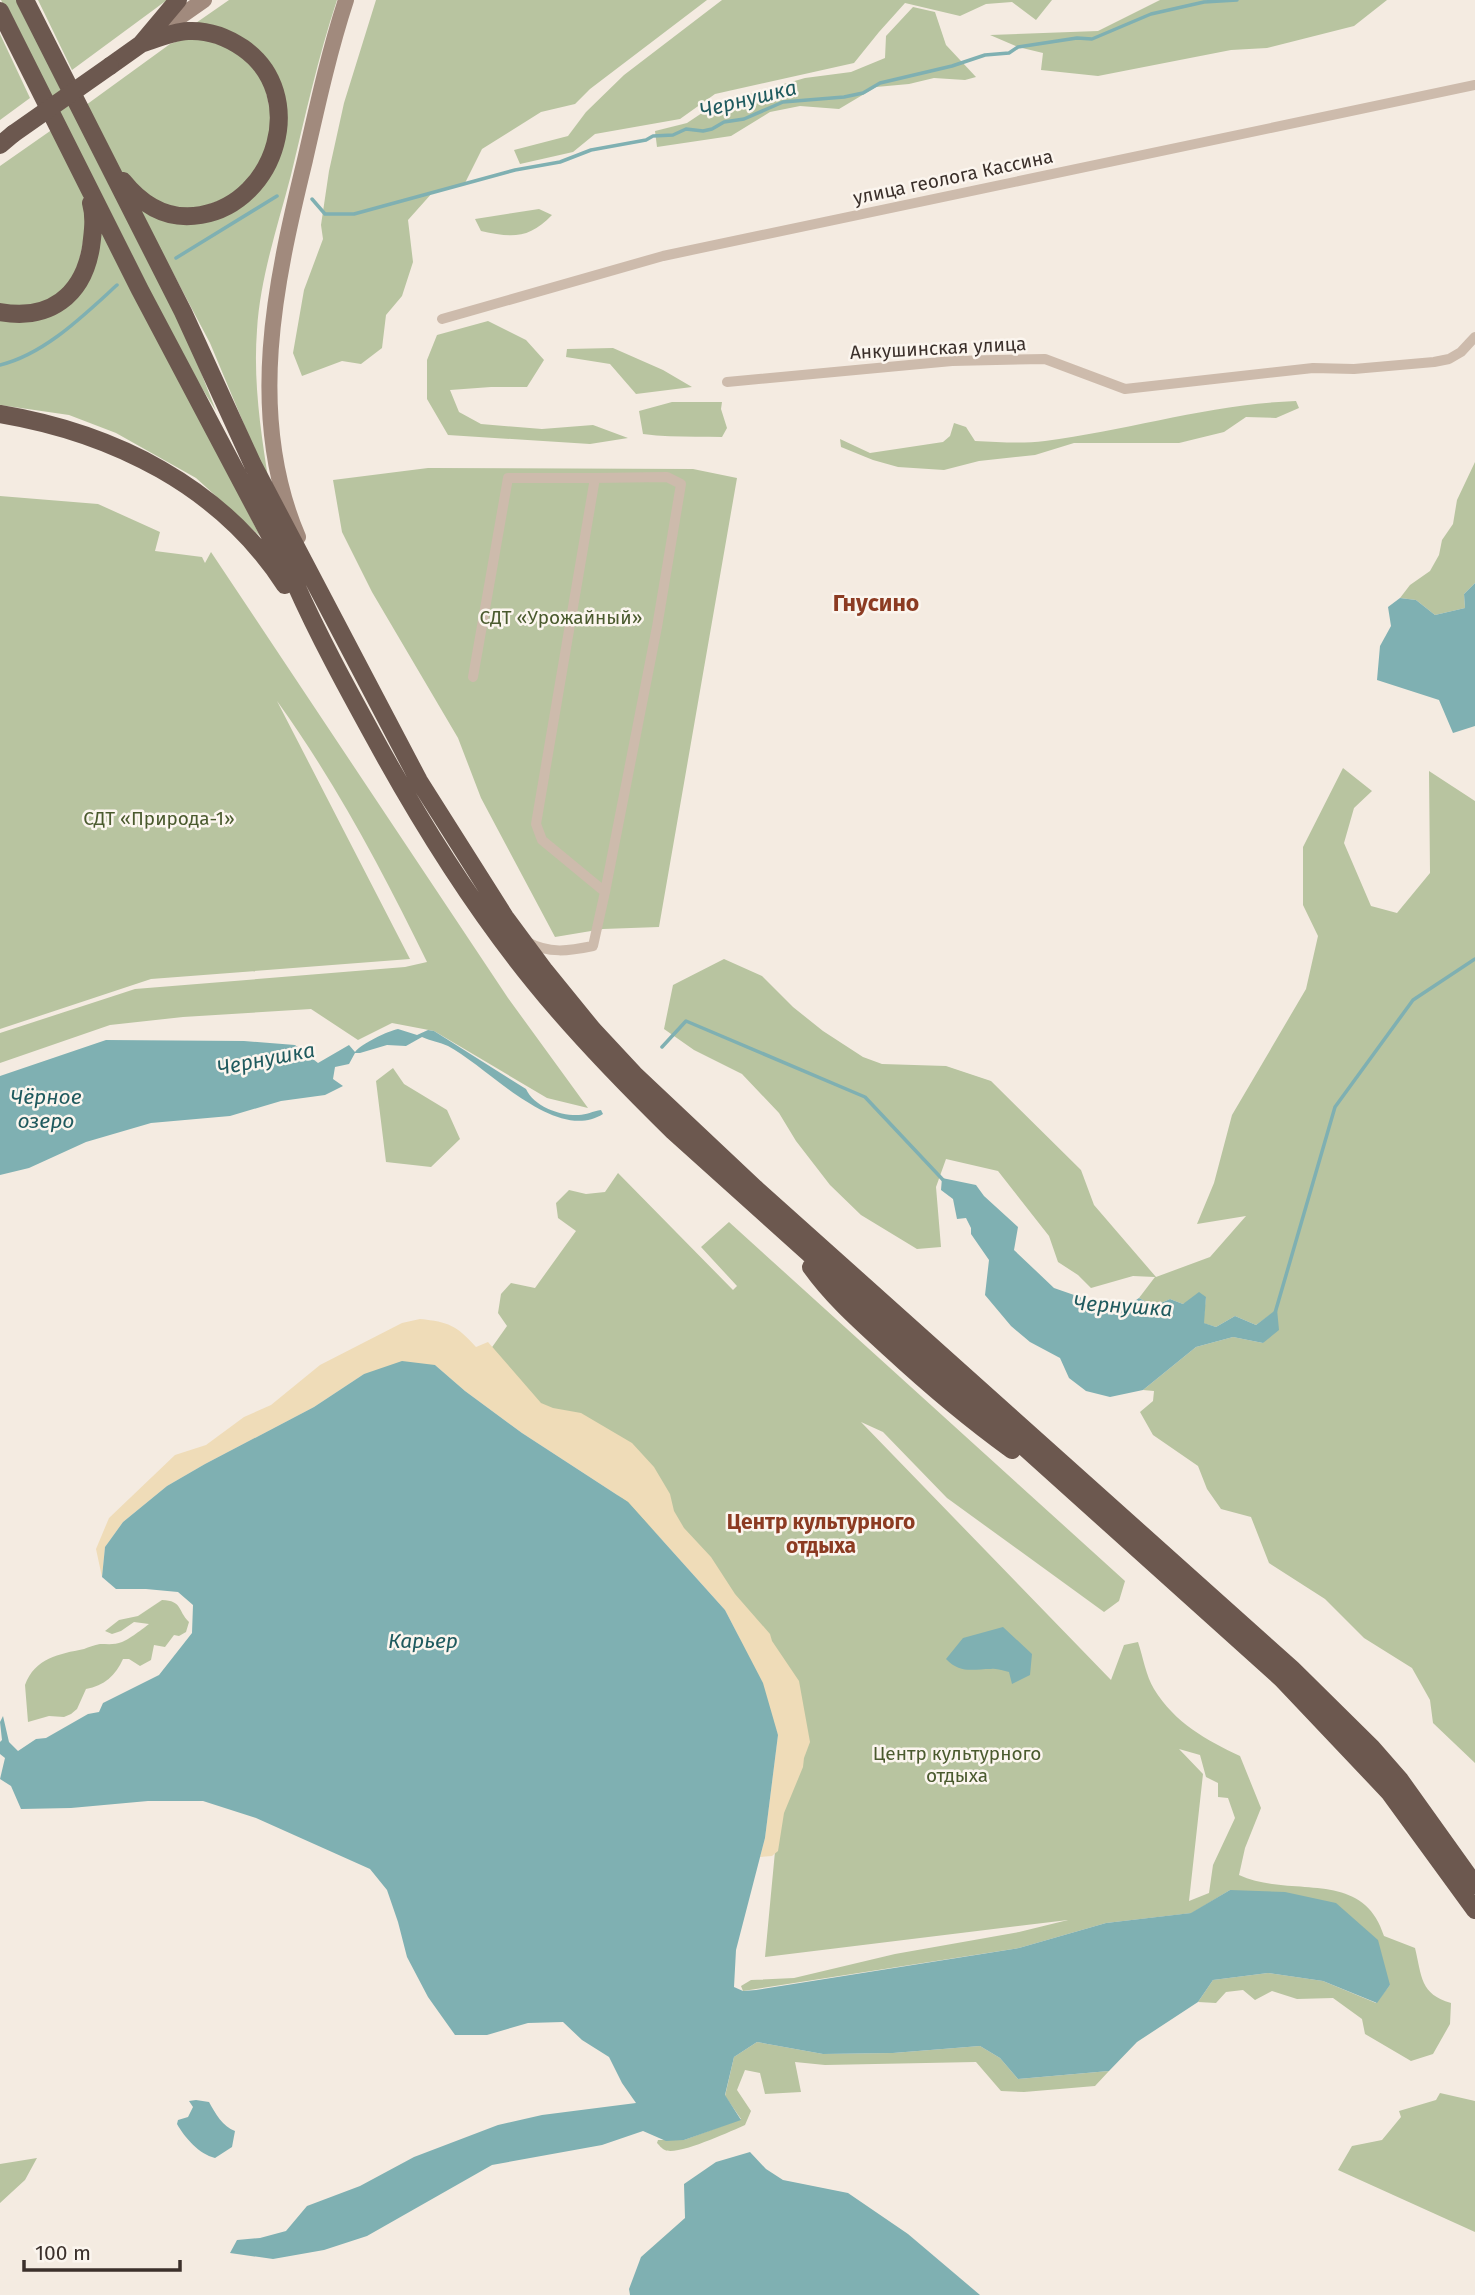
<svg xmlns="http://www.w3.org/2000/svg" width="1475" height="2295" font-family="'Fira Sans',sans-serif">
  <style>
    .green { fill: #b8c4a0; fill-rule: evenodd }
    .sand { fill: #efdcb8 }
    .water { fill: #7fb0b2 }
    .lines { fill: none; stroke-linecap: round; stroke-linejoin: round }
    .stream { stroke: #7fb0b2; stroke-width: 3.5 }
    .minor { stroke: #cdbbac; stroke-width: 10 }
    .secondary { stroke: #a18a7d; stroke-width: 16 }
    .trunk { stroke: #6c584f; stroke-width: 18 }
    .trunk-bridge { stroke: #6c584f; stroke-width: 18 }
    .labels { text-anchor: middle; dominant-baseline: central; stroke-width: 5; stroke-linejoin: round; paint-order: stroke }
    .street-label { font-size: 19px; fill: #3b302b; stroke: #fbf5ee }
    .park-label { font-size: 19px; fill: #4a5a2e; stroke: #fbf5ee }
    .water-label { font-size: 21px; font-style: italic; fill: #1f5a5e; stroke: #fbf5ee }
    .neighbourhood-label { font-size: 21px; font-weight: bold; fill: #8c3b22; stroke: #fbf5ee }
    .quarter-label { font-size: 23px; font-weight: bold; fill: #8c3b22; stroke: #fbf5ee }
  </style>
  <rect width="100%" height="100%" fill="#f4ebe1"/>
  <path class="green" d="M1 0H18L190 344 216 411 181 354Z
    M38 0H167L72 70Z
    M229 0H337C318 57 305 117 291 175 278 225 260 278 257 330 253 382 261 433 269 484L210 343 137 205 183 223 266 180 278 80 193 25Z
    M376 0H707L590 89 575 104 541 112 482 149 465 183 433 192 408 220 413 262 402 296 386 315 382 348 361 364 342 361 302 376 293 353 304 290 323 239 321 225 329 171 344 103Z
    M722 0H1052L1036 20 1012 2 986 4 960 16 905 3 879 32 854 63 715 94 680 119 595 134 573 152 520 164 514 150 568 136 586 112 624 75Z
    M1160 0H1387L1354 26 1267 48 1231 50 1098 76 1041 70 1043 53 1018 47 990 35 1098 31Z
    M913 7 935 12 946 45 976 77 965 80 934 78 909 84 876 87 839 109 800 106 770 112 731 136 657 147 655 131 687 123 717 103 805 78 851 72 885 58 886 36Z
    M0 34 30 98 0 120Z
    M193 36 233 49 263 78 273 124 262 163 235 195 193 210 157 203 127 179 116 164 86 105 170 44Z
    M53 129 83 195 86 209 87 223 75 280 45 304 0 306V166Z
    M539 209 552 215C529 239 512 238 481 231L475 219Z
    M98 220 260 536 196 478 116 433 69 415 0 405V319L56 313Z
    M488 321 526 340 544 360 527 387H491L450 390 459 412 481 424 542 429 593 425 628 438 590 444 448 435 427 399V360L437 335Z
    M613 348 663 370 692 387 636 394 610 364 566 357 567 349Z
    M1296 401 1299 408 1276 418 1246 417 1224 432 1179 443H1074L1035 455 979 461 944 470 898 467 873 460 841 447 840 439 870 453 943 442 950 436 954 423 966 427 975 441C998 442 1022 444 1045 441 1129 430 1211 404 1296 401Z
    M672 402H722L721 409 727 428 722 437C695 436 670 438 643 434L639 411Z
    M1475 462V583L1464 594 1465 608 1435 615 1416 600 1400 598 1410 585 1430 571 1439 555 1442 540 1453 524 1457 500Z
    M428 468 693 469 737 478 659 927 603 929 555 937 481 798 458 738 372 592 342 532 333 480Z
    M0 496 98 504 160 532 155 551 202 557 205 563 211 552 508 998 588 1108 547 1098 434 1031 392 1023 358 1040 311 1009 183 1017 110 1025 0 1063V1033L135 989 405 967 427 962C383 872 336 783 277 701L410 959 151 979 0 1029Z
    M1343 768 1372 791 1354 808 1344 843 1371 906 1397 913 1430 873 1429 771 1475 801V1763L1433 1723 1430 1700 1412 1668 1364 1638 1325 1599 1269 1563 1251 1517 1221 1509 1207 1489 1198 1466 1153 1435 1140 1412 1153 1401 1154 1391 1143 1390 1196 1347 1233 1337 1263 1343 1277 1310 1256 1325 1235 1316 1216 1327 1203 1323 1206 1297 1183 1304 1170 1299 1154 1306 1139 1298 1155 1277 1133 1276 1091 1288 1078 1275 1058 1262 1049 1236 998 1171 946 1159 936 1187 941 1247 917 1249 861 1215 830 1185 796 1141 779 1113 742 1074 694 1050 664 1029 673 985 724 959 762 976 793 1007 823 1031 863 1057 882 1064 946 1066 991 1081 1081 1170 1094 1205 1156 1277 1210 1257 1246 1216 1197 1224 1214 1183 1232 1115 1306 989 1318 936 1303 905V847Z
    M393 1068 404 1084 447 1110 460 1139 431 1167 386 1162 376 1081Z
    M618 1173 733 1290 737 1286 701 1247 729 1222 1125 1581 1119 1601 1104 1612 947 1498 883 1432 861 1422 1111 1680 1124 1645 1138 1642C1143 1657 1146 1676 1154 1689 1175 1723 1206 1740 1240 1756L1261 1808 1245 1848 1239 1875C1290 1899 1363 1867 1384 1936L1415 1948C1422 1977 1420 1994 1451 2003L1450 2024 1433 2054 1411 2061 1365 2034 1362 2019 1333 1998 1297 1999 1272 1991 1255 2000 1243 1990 1226 1992 1216 2003 1198 2002 1213 1980 1268 1973 1323 1981 1376 2003 1390 1985 1230 1890 1192 1913 1106 1923 1019 1948 743 1991 741 1986 751 1980 794 1978 895 1954 1019 1932 1068 1920 765 1957 776 1841 794 1701 728 1605 483 1360 507 1326 498 1313 501 1294 511 1283 535 1288 576 1231 558 1218 556 1203 569 1190 586 1194 605 1192ZM1179 1749 1200 1755 1206 1777 1218 1783V1797L1228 1798 1235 1818 1213 1865 1209 1893 1189 1901 1203 1774Z
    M162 1600C183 1601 177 1610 189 1622L186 1632 179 1636 174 1635 165 1647 154 1645 151 1660 140 1666 129 1659H123C116 1675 104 1686 86 1689L77 1709 71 1714 64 1717 49 1716 28 1722 25 1685C35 1658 59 1654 84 1649 89 1647 94 1645 100 1644 108 1644 115 1645 122 1642 128 1640 144 1628 149 1624L134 1622 121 1631 112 1634 105 1631 119 1620 138 1616Z
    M757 2042 823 2054 893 2053 980 2046 1000 2058 1018 2079 1109 2071 1095 2086 1024 2092 1001 2091 976 2062 825 2065 795 2062 801 2092 765 2094 760 2073 745 2070 737 2090 751 2111 745 2125C731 2131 678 2156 665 2150 662 2149 659 2145 657 2143L658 2140H684L741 2119 725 2096 734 2057Z
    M1440 2093 1475 2101V2232L1338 2170 1352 2146 1382 2140 1401 2117 1399 2111 1436 2100Z
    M37 2158 25 2180 0 2203V2164Z"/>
  <path class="sand" d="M420 1319C449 1322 456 1325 476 1347L488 1342 541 1403 553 1408 581 1413 632 1443 654 1467 670 1494 674 1511 684 1528 711 1557 735 1594 770 1634 772 1641 799 1681 810 1742 804 1758 803 1767 784 1813 778 1851 772 1856 760 1857 765 1838 778 1735 739 1637 725 1610 628 1502 522 1433 465 1391 435 1365 364 1374 314 1407 205 1464 167 1486 123 1522 105 1547 102 1577 96 1549 109 1518 175 1455 206 1445 244 1417 271 1405 320 1365 402 1323Z"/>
  <path class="water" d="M1475 583V726L1453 733 1439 700 1377 680 1380 646 1391 626 1388 607 1400 598 1416 600 1435 615 1465 608 1464 594Z
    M398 1029 417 1035 428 1030 434 1031 526 1089C534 1107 561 1116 579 1115 586 1115 593 1111 601 1110L603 1114C555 1144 487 1066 448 1046 440 1042 430 1041 422 1037L406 1046 387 1045 360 1053H355L349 1064 335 1067 333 1079 343 1086 325 1095 281 1101 230 1116 151 1123 86 1142 29 1168 0 1175V1076L106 1040 244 1041 295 1045 318 1063 349 1045 355 1052C361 1044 388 1031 398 1029Z
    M942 1178 976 1185 984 1196 1018 1227 1014 1250 1054 1288 1120 1311 1139 1298 1154 1306 1170 1299 1183 1304 1199 1292 1206 1297 1204 1323 1216 1327 1235 1316 1256 1325 1277 1309 1279 1330 1263 1343 1233 1337 1196 1347 1143 1390 1110 1397 1086 1391 1069 1378 1060 1358 1030 1342 1011 1326 985 1295 989 1260 971 1234V1228L966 1218 957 1219 953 1199 941 1190Z
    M402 1361 435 1365 465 1391 522 1433 628 1502 725 1610 763 1683 778 1735 765 1838 736 1950 734 1987 743 1991 756 1990 1019 1948 1106 1923 1191 1913 1230 1890 1285 1892 1336 1903 1378 1940 1390 1985 1377 2003 1323 1981 1268 1973 1213 1980 1198 2002 1137 2042 1109 2071 1018 2079 1000 2058 980 2046 893 2053 823 2054 757 2042 734 2057 725 2095 741 2120 684 2140 666 2141 643 2131 602 2145 492 2165 367 2236 324 2250 273 2259 230 2253 237 2240 260 2238 286 2231 307 2206 360 2186 414 2157 498 2125 542 2115 636 2103 622 2083 609 2057 582 2040 563 2022 528 2023 487 2035H455L428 1997 407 1957 398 1922 387 1890 370 1869 256 1818 203 1801H148L71 1808 21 1809 11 1786 0 1779 5 1758 0 1754V1742L2 1740 0 1722 3 1716 9 1742 18 1751 36 1739 46 1738 88 1714 99 1712 103 1703 159 1675 192 1633 193 1605 178 1592 146 1589H116L102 1577 105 1547 123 1522 167 1486 205 1464 314 1407 364 1374Z
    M1003 1627 1032 1654 1030 1675 1012 1684 1009 1672C1003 1671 997 1668 991 1669 973 1669 960 1674 946 1659L963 1638Z
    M196 2100 209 2102C215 2113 223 2127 235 2131L232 2147 215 2158C199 2154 185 2138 177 2124L178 2120 188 2117 193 2107 189 2101Z
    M750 2152 766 2169 783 2180 848 2193 908 2234 980 2295H630L629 2289 641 2257 685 2218 684 2184 716 2162Z"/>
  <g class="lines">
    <path class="stream" d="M312 199 325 214H354L515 170 560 162 591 150 646 140 653 136 673 135 686 129 703 131 712 129 724 122 744 119 783 102 844 97 863 93 880 83 952 66 985 55 1009 53 1018 47 1077 38 1092 39 1151 14 1204 2 1237 0
      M176 258 277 196
      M0 365C45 354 84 315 117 285
      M662 1047 686 1021 865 1097 945 1182
      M1275 1313 1335 1107 1413 1000 1475 959"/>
    <path class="minor" d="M442 319 663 256 1475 85
      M727 382 952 361 1045 359 1125 389 1313 368 1354 369 1434 362 1449 359 1461 352 1475 337
      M595 478 667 477 681 484 657 627 605 892
      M473 677 508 478H595L536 824 542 840 605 892 593 946C569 951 549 954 527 942"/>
    <path class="secondary" d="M154 35 204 0
      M298 537C246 415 275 283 305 160 317 107 329 52 346 0"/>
    <path class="trunk" d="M25 0 183 312 253 465 419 781 505 917 545 971 593 1030 634 1074 755 1188 1292 1669 1372 1748 1400 1780 1475 1885
      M0 11 140 290 295 583C319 637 347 688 375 739 422 825 473 907 535 983 578 1036 625 1084 673 1131L1282 1679 1389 1792 1475 1910
      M110 66 141 44 178 0
      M0 145 13 134
      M123 181C143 206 168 221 201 215 277 202 309 94 243 48 227 37 207 30 188 31 172 32 156 39 141 44
      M0 312C49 321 83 296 91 247 93 232 95 217 91 203
      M0 414C113 433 221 486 285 585
      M811 1267C834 1299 862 1323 890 1349 929 1385 969 1419 1012 1450"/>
    <path class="trunk-bridge" d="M13 134 110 66"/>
  </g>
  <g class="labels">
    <g class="street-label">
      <text transform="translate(953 177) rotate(-12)">улица геолога Кассина</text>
      <text transform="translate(938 348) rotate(-3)">Анкушинская улица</text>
    </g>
    <g class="park-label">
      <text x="561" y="617">СДТ «Урожайный»</text>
      <text x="159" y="818">СДТ «Природа-1»</text>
      <text x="957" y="1753">Центр культурного<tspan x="957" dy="22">отдыха</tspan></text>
    </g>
    <g class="water-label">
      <text transform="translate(748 99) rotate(-14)">Чернушка</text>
      <text transform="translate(266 1059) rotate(-11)">Чернушка</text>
      <text x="46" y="1097">Чёрное<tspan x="46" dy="24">озеро</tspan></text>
      <text transform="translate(1123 1306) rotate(4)">Чернушка</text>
      <text x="423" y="1641">Карьер</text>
    </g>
    <g class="neighbourhood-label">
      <text x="821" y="1522">Центр культурного<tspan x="821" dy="24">отдыха</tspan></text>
    </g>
    <g class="quarter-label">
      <text x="876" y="603">Гнусино</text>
    </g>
  </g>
  <path d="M24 2260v10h156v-10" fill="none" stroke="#3b302b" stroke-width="3.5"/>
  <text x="35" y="2260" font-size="21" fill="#3b302b" stroke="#fbf5ee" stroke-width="5" paint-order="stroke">100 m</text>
</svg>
